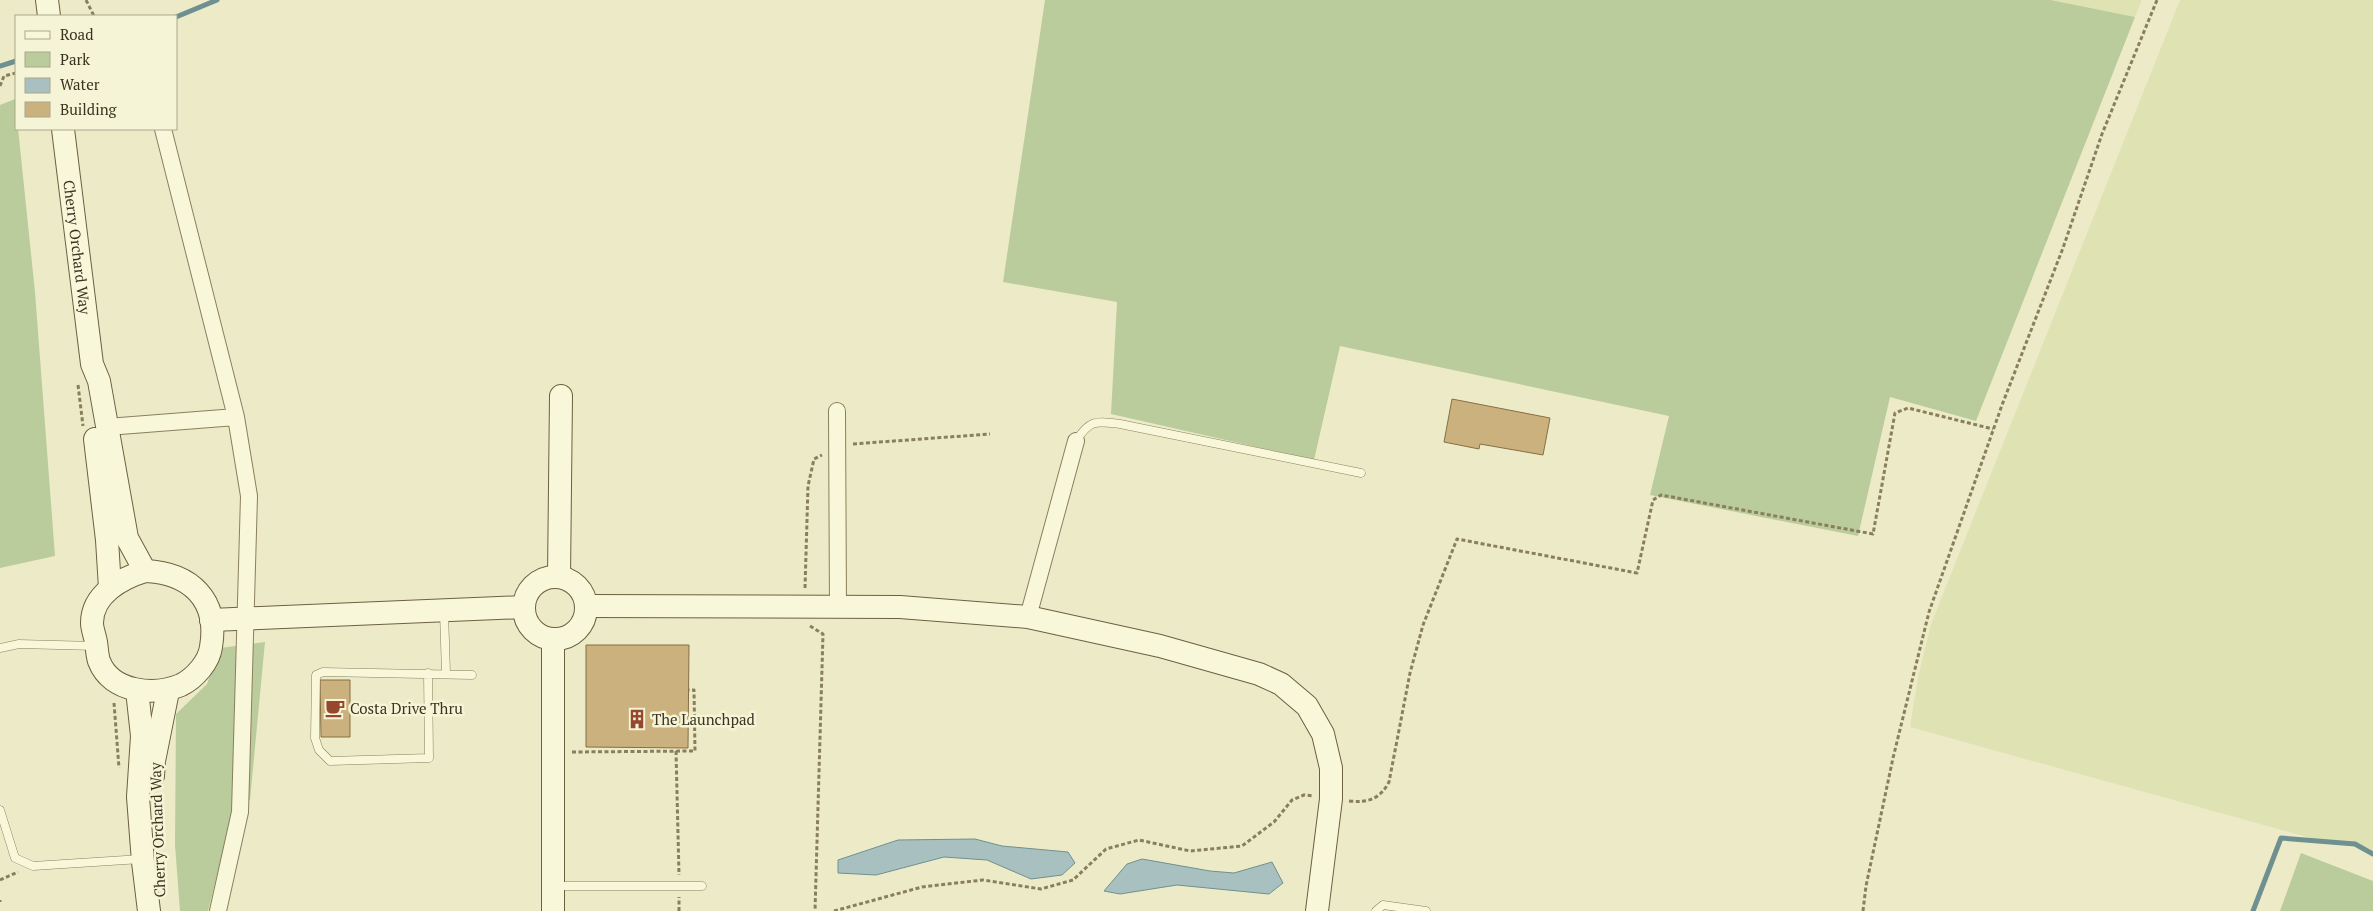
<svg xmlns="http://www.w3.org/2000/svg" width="2373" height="911" font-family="'PT Serif',serif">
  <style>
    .farmland { fill: #dfe3b4 }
    .green { fill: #bacc9b }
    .water { fill: #a8c1c0; stroke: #6f9090 }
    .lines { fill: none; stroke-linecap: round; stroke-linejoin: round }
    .stream { stroke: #6f9090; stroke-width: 5 }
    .building { fill: #cab17e; stroke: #876f43 }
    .lane-casing { stroke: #897f5d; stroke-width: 9 }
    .street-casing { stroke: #897f5d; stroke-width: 18 }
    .secondary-casing { stroke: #6b6040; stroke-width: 24 }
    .path { stroke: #897f5d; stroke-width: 3; stroke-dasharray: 4 2.5; stroke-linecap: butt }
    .lane { stroke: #f8f7da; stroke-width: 8 }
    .street { stroke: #f8f7da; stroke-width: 16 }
    .secondary { stroke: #f8f7da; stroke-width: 22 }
    .labels { text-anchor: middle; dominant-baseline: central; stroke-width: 5; stroke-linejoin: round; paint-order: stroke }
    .street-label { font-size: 15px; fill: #393320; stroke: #f5f4d6 }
    .poi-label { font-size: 15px; fill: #393320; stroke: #f5f4d6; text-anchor: start }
  </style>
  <rect width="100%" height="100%" fill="#edebc7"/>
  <path class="farmland" d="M2051 0H2142L2135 17Z
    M2180 0H2373V854L2355 844 2314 839 1910 727 1918 677 1931 624Z"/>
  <path class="green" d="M1045 0H2051L2135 17 1976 421 1890 397 1858 536 1650 495 1669 416 1340 346 1314 460 1111 414 1117 302 1003 282Z
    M15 99 35 292 55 556 0 568V105Z
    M265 642 250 800 232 815 208 911H180L175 845 176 714 207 684 220 648Z
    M2301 853 2373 881V911H2280Z"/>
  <path class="water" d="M975 839 1002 846 1068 852 1075 863 1062 875 1031 879 987 860 944 857 876 875 838 873V860L898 840Z
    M1142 859 1210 871 1234 873 1272 862 1283 883 1269 894 1177 885 1120 894 1104 891 1127 864Z"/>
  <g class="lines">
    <path class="stream" d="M176 17 217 0
      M0 66 16 61
      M2253 911 2281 838 2355 844 2373 854"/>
  </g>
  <path class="building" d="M1452 399 1550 418 1543 455 1480 444 1479 449 1444 442Z
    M586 645H689L688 748 586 747Z
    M320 680H350V737H321Z"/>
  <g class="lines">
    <defs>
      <path id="lane" d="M1076 441C1090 419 1096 421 1120 424L1361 473
        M444 612 446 673
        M0 648 19 644 95 646
        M428 673 429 758 330 761 319 750 315 738 316 675 323 672 472 675
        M0 810 15 858 33 866 141 859
        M554 886H702
        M1376 911 1383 905 1426 911"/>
      <path id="street" d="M837 411 838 607
        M107 427 236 417 163 129
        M1028 617 1076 441
        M218 911 240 812 249 496 236 417"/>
      <g id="secondary">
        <path d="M47 0 49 16"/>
        <path id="s1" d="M63 129 92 364 99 381 127 538 145 571"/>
        <path d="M95 439 107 540 110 588"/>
        <path d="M145 571C191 573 219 600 211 647 209 662 195 678 181 685 155 696 111 693 99 661 97 655 97 648 96 642 95 636 92 629 92 623 92 594 122 578 145 571Z"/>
        <path d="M559 577 561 396"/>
        <circle cx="555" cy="608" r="31"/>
        <path d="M586 606 900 607 1028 617 1160 646 1259 674 1281 684 1307 706 1323 734 1331 768V799L1317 911"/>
        <path d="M211 620 524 607"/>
        <path d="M137 690 142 736 138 797 143 862 149 911"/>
        <path d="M153 776 154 761 168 691"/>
        <path d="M553 911V639"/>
      </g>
    </defs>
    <use href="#lane" class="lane-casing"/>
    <use href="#street" class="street-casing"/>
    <use href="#secondary" class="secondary-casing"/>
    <path class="path" d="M86 0 94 16
      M0 86 4 76 16 73
      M78 385 83 426
      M853 444 990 434
      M805 588 808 486 814 459 822 455
      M810 626 823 634 815 911
      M114 703 119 768
      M676 751 679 875
      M572 752 695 751 694 690H689
      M1349 801C1368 803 1380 799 1389 782L1410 673 1423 625 1457 539 1637 573 1653 500 1661 495 1873 534 1895 413 1908 408 1993 429
      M0 880 18 872
      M0 900V902
      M679 911V897
      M834 911 922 887 983 880 1041 889 1073 880 1106 849 1139 840 1190 851 1242 846 1274 822 1292 800 1304 795 1314 796
      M1863 911 1866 886 1893 758 1929 612 2002 405 2063 248 2102 134 2157 0"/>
    <use href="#lane" class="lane"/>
    <use href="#street" class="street"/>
    <use href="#secondary" class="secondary"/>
  </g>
  <defs>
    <symbol id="cafe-bare" viewBox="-9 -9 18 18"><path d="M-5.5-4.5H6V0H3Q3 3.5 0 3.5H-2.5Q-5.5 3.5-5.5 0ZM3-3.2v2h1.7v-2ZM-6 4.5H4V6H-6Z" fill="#96472e" stroke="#f5f4d6" stroke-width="2.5" paint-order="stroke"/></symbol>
    <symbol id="building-bare" viewBox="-9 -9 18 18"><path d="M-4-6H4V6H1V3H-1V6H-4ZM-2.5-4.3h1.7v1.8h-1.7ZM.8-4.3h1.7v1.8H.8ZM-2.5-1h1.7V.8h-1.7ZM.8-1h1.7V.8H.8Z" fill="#96472e" stroke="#f5f4d6" stroke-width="2.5" paint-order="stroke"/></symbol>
  </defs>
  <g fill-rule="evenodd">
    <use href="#cafe-bare" x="321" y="694" width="28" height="28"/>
    <use href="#building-bare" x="623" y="705" width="28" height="28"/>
  </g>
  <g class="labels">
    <g class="street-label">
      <text stroke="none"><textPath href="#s1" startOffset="119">Cherry Orchard Way</textPath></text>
      <text transform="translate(157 830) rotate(-92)">Cherry Orchard Way</text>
    </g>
    <g class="poi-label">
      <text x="350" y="708">Costa Drive Thru</text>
      <text x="652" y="719">The Launchpad</text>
    </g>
  </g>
  <rect x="15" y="15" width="162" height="115" fill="#f5f4d6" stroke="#aaa78d"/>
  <rect x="25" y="31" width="25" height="8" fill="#f8f7da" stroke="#aaa78d"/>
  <text x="60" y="40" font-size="15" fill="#393320">Road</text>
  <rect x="25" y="52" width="25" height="15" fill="#bacc9b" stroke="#aaa78d"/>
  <text x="60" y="65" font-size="15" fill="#393320">Park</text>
  <rect x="25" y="78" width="25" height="15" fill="#a8c1c0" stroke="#aaa78d"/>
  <text x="60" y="90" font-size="15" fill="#393320">Water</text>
  <rect x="25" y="102" width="25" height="15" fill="#cab17e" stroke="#aaa78d"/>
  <text x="60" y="115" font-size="15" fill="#393320">Building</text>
</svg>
